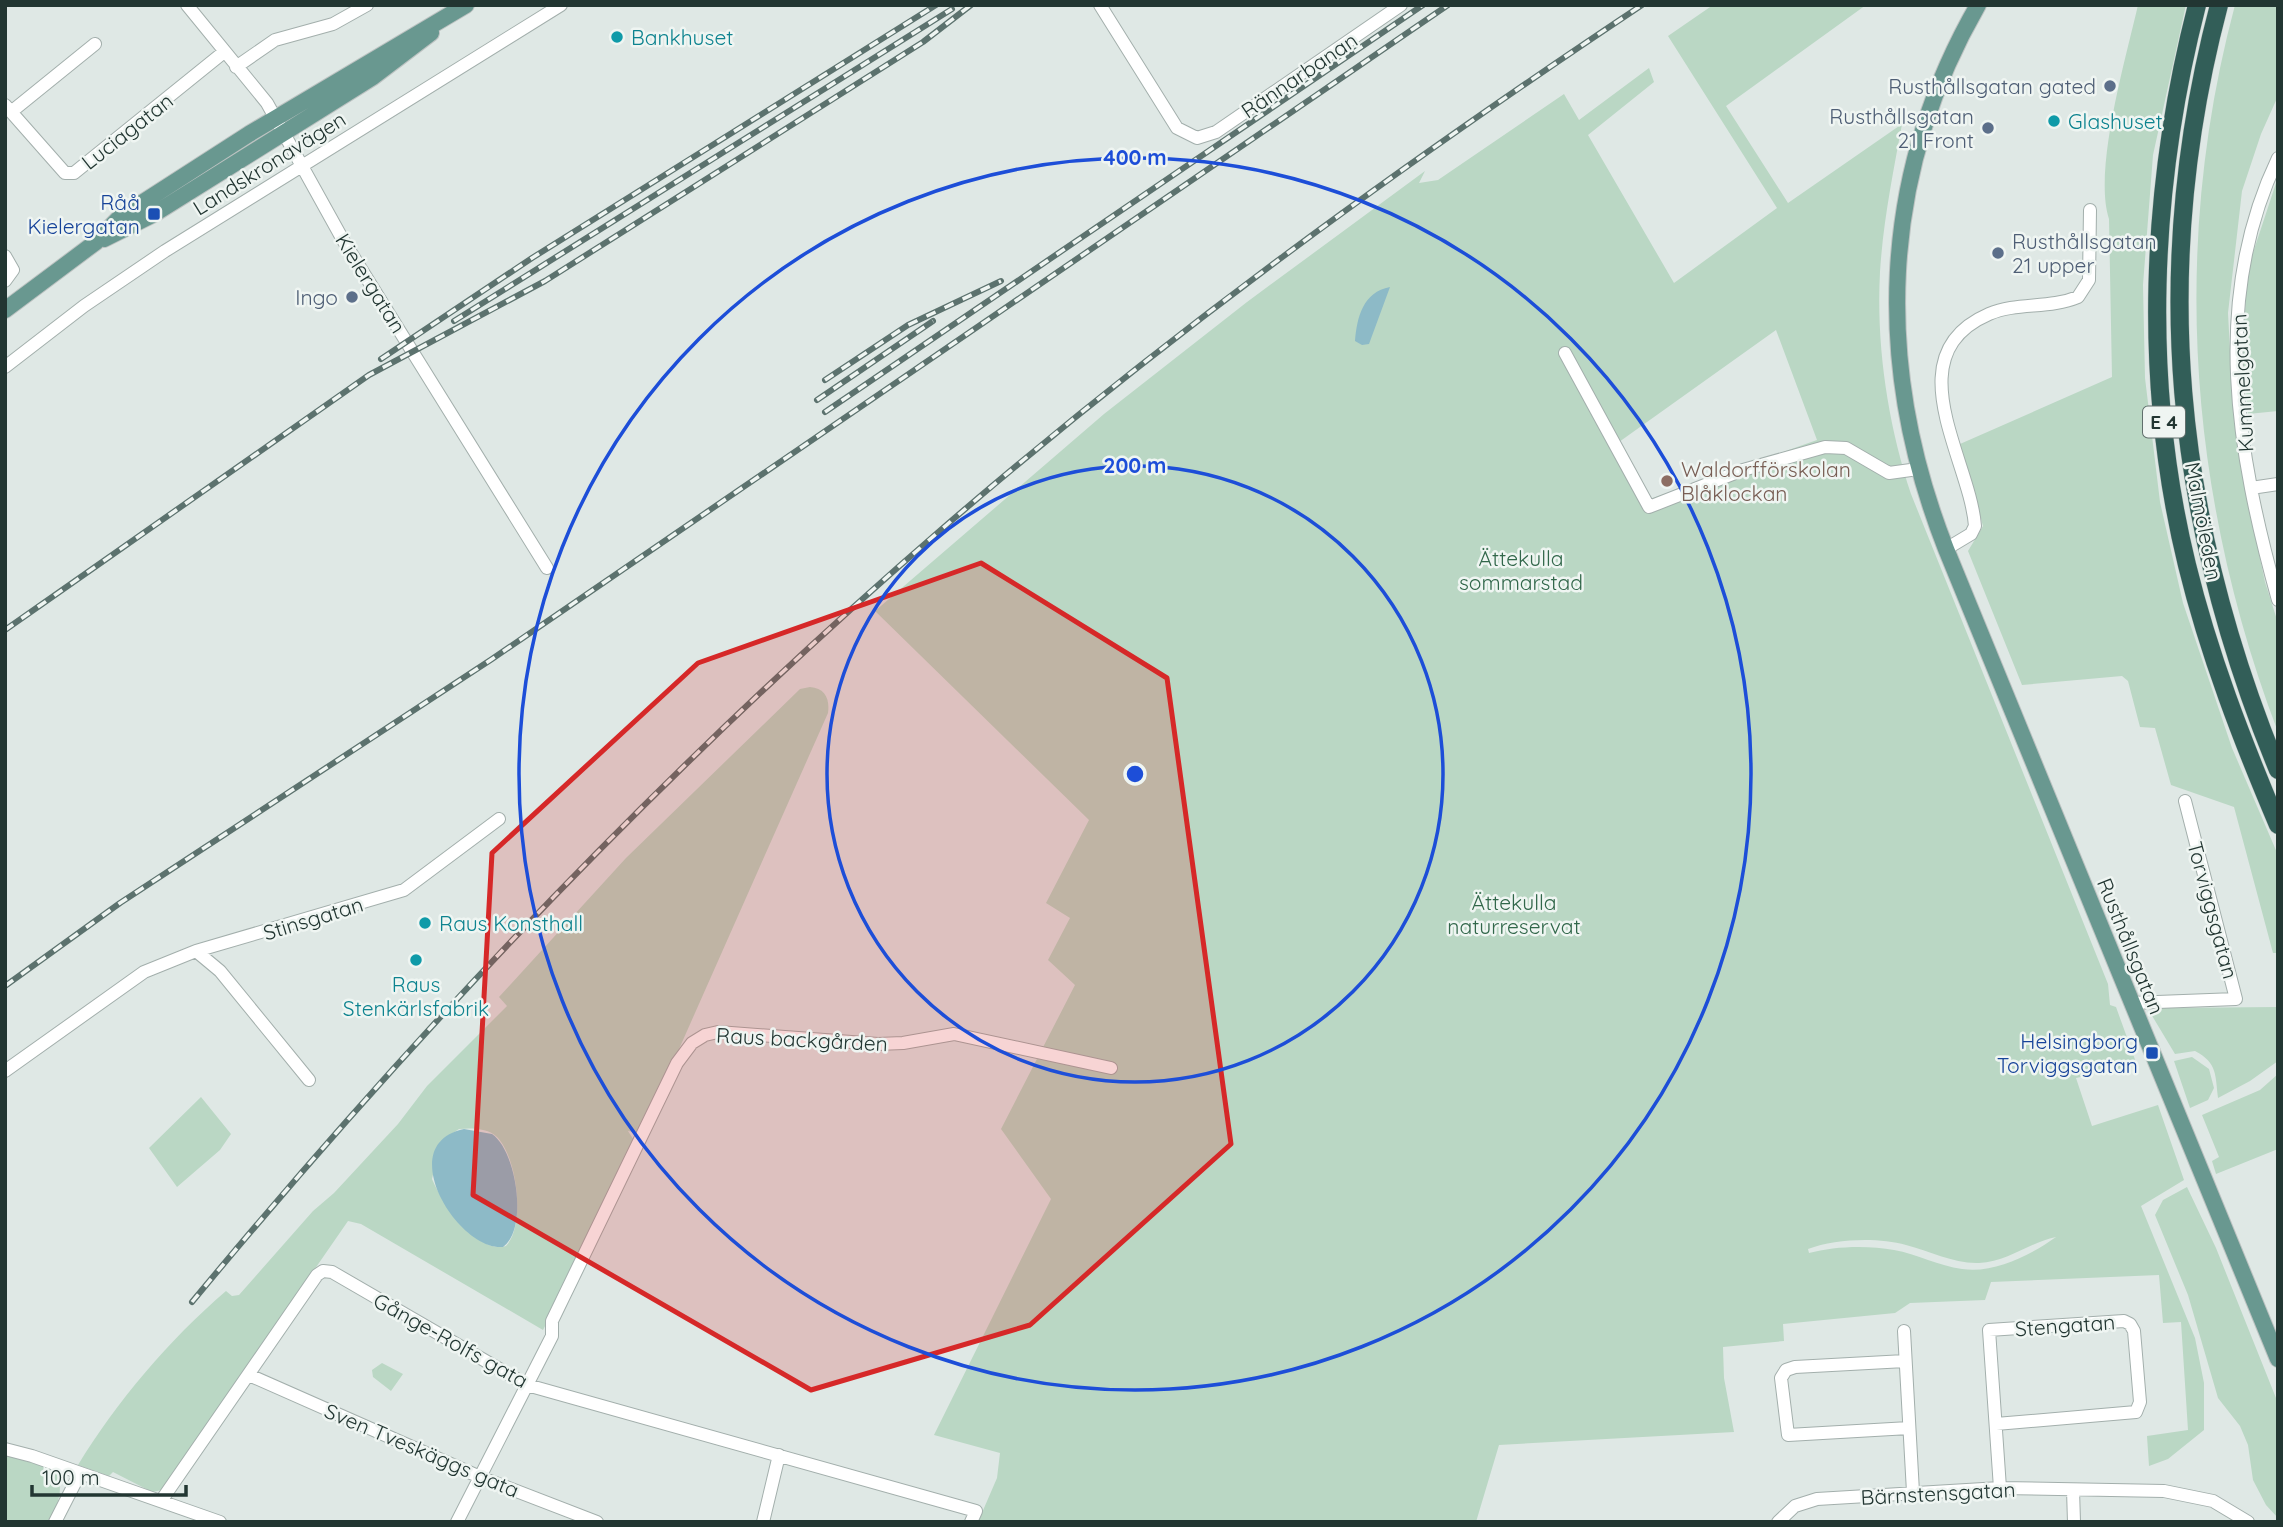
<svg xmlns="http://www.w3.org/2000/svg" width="2283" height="1527" font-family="Quicksand,sans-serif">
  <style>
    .green { fill: #bad7c4; fill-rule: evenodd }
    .water { fill: #8dbac7 }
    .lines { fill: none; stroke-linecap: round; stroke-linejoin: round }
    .minor-casing { stroke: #a3afac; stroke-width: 14 }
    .major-casing { stroke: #bdc3c2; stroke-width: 18 }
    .highway-casing { stroke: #bdc3c2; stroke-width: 19 }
    .minor { stroke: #fff; stroke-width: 12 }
    .major { stroke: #699890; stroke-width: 16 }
    .highway { stroke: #325e58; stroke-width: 18 }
    .rail-casing { stroke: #5c726e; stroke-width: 6 }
    .rail { stroke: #eff5f2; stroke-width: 3.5; stroke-dasharray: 10; stroke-linecap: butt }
    .marked { fill: #d62828; fill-opacity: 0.2; stroke: #d62828; stroke-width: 5; stroke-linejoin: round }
    .ring { fill: none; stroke: #1d4ed8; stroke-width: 3.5 }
    .culture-dot { fill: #0f9aa8; stroke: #eff5f2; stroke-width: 2.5 }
    .service-dot { fill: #5c6f8a; stroke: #eff5f2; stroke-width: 2.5 }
    .transit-dot { fill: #1a4fb4; stroke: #eff5f2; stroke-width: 2.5 }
    .education-dot { fill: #8d6e63; stroke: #eff5f2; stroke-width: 2.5 }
    .labels { text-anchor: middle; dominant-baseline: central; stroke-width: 5; stroke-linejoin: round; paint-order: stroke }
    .shield { fill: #eff5f2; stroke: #606f6c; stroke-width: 2 }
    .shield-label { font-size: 19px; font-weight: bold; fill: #223632 }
    .culture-label { font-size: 21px; fill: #0d838f; stroke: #eff5f2; text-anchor: start }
    .street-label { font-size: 21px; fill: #223632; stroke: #eff5f2 }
    .service-label { font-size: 21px; fill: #4e5e75; stroke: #eff5f2; text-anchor: end }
    .transit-label { font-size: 21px; fill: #164399; stroke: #eff5f2; text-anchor: end }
    .education-label { font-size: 21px; fill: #785e54; stroke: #eff5f2; text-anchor: start }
    .park-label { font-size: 21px; fill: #31674a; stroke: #eff5f2 }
    .centre { fill: #1d4ed8; stroke: #eff5f2; stroke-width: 3.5 }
    .ring-label { font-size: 21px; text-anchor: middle; font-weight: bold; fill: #1d4ed8; stroke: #eff5f2; stroke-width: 5; stroke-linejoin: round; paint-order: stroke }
  </style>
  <rect width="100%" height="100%" fill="#dfe8e5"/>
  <path class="green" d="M1713 5H1866L1726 106 1788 203 1902 124C1893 173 1883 223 1880 272 1876 346 1888 424 1911 494L2108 984 2110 1005 2116 1007 2137 1065 2076 1078 2092 1126 2158 1105 2184 1180 2141 1206 2195 1338 2204 1383V1430L2168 1459 2149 1466 2147 1436 2188 1430 2181 1322 2163 1323 2159 1275 1991 1282 1985 1300 1910 1303 1895 1313 1783 1324 1784 1341 1723 1347 1724 1378 1734 1432 1499 1445 1476 1522H978L997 1478 1000 1453 934 1435 1051 1199 1001 1129 1075 985 1048 960 1070 918 1046 903 1089 820 875 611 1104 414 1247 302 1425 171 1419 183 1438 180 1564 94 1579 120 1649 68 1654 82 1588 135 1674 283 1777 208 1668 36ZM1776 330 1817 440 1650 499 1619 442ZM2056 1237C2031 1255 1994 1274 1962 1269 1939 1266 1917 1254 1894 1250 1868 1245 1834 1246 1809 1253L1808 1249C1835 1239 1877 1237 1906 1245 1930 1251 1954 1264 1979 1263 2008 1262 2030 1242 2056 1237Z
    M2138 5H2186L2153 155 2143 285 2145 378 2160 502 2183 603 2232 748 2278 855V953H2273L2234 807 2171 785 2155 728 2140 727 2128 681 2122 676 2022 685 1968 551 1983 526 1960 444 2112 377 2109 219C2093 170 2126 58 2138 5Z
    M2235 5H2278V96L2261 134 2242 191 2228 313 2233 407 2241 468 2265 582 2278 623V732C2189 498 2170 248 2235 5Z
    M2278 177V411L2248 414 2243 356 2247 271Z
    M810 687C825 688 830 699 828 713L644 1128 639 1133 628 1131 637 1145 543 1330 361 1224 348 1221 162 1490 152 1492 113 1472 109 1476 78 1465C117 1401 169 1340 226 1291L232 1296 239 1295 313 1211 334 1193 398 1124 427 1086 507 1006 499 997 626 858 800 689ZM459 1129C471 1128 488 1128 497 1137 517 1157 526 1225 506 1246 478 1255 441 1201 432 1179L440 1142Z
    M2278 1007V1061L2250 1081 2218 1098C2215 1076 2218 1063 2195 1051L2175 1054 2151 1014 2162 1008Z
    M2192 1057 2209 1069 2214 1088 2208 1100 2190 1108 2174 1061Z
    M2278 1074V1149L2216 1174 2212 1161 2219 1157 2202 1115 2260 1090Z
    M201 1097 231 1134 220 1150 177 1187 149 1148Z
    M2187 1187 2216 1248 2278 1403V1518L2266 1505 2253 1480 2248 1445 2240 1426 2218 1398 2188 1295 2155 1215 2163 1200Z
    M382 1363 403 1374 391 1391 373 1377 372 1370Z
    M5 1455 46 1467 56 1473C65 1489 57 1509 47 1522H5Z"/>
  <path class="water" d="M1390 287 1369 344 1362 345 1355 341C1357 317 1363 292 1390 287Z
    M464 1129 492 1134C516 1150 529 1228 503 1247 458 1251 392 1144 464 1129Z"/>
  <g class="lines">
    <defs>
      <path id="minor" d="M187 5 267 103 343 240 547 568
        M1100 5 1177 128 1197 138 1216 132 1401 5
        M236 67 275 40 333 24 367 5
        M5 105 65 173H74L224 52
        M11 112 95 44
        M2278 158C2210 300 2237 453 2278 600
        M5 256 13 270 5 281
        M1565 353 1649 507 1743 470 1825 447 1846 448 1889 473 1918 469
        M5 367 84 306 165 251 561 5
        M2251 488 2278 484
        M1946 549 1971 534 1975 526C1970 459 1894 355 1989 314 2017 302 2049 309 2078 297L2089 280 2090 210
        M196 951 404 890 499 819
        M2131 1003 2236 999 2185 801
        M5 1071 144 972 196 951 220 971 309 1080
        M1904 1331 1913 1492
        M1905 1361 1795 1367 1786 1370 1781 1378 1788 1435 1909 1428
        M249 1375 480 1477 597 1522
        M1996 1424 2136 1412 2140 1402 2134 1331 2130 1324 2124 1321 1989 1330 2000 1488
        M5 1449 32 1456 220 1522
        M2073 1490 2074 1522
        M161 1501 317 1275 323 1271 332 1272 527 1385 976 1511 971 1522
        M55 1522 80 1473
        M457 1522 552 1336V1321L677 1063 692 1043 705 1035 718 1032 878 1044 903 1043 954 1034 1111 1068
        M763 1522 779 1455
        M1778 1522 1795 1506 1817 1499 2000 1488 2164 1491 2213 1501 2248 1522"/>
      <path id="major" d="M1978 5C1879 177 1874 366 1946 549L2278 1359
        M104 239 154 214 373 77 431 33
        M5 310 96 242 120 217 249 134 466 5"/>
      <path id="highway" d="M2197 5C2150 188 2142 381 2187 565 2209 655 2242 740 2278 825
        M2219 5C2149 270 2174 518 2278 770"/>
    </defs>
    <use href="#minor" class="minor-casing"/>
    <use href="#major" class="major-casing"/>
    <use href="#highway" class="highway-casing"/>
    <use href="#minor" class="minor"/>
    <use href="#major" class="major"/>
    <use href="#highway" class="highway"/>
    <defs>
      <path id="rail" d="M454 321 952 9
        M381 359 532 258 936 5
        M825 380 908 325 1001 281
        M817 400 933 321
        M825 412 1423 5
        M5 630 369 375 545 281 923 42 971 5
        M5 986 120 903 492 659 1448 5
        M192 1302C422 1024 670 764 943 528 1164 337 1399 167 1642 5"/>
    </defs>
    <use href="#rail" class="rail-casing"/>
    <use href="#rail" class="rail"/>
  </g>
  <path class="marked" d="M981 563 1167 678 1231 1144 1030 1325 811 1390 473 1195 492 853 698 663Z"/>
  <g class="ring">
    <circle cx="1135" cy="774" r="308"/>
    <circle cx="1135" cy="774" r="616"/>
  </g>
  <g class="culture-dot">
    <circle cx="617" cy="37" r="7"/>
    <circle cx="2054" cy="121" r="7"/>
    <circle cx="425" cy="923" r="7"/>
    <circle cx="416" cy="960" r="7"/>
  </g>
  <g class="service-dot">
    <circle cx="2110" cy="86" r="7"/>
    <circle cx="1988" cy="128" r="7"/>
    <circle cx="1998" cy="253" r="7"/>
    <circle cx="352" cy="297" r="7"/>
  </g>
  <g class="transit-dot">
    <rect x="147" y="207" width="14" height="14" rx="3.5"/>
    <rect x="2145" y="1046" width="14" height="14" rx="3.5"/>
  </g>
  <circle class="education-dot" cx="1667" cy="481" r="7"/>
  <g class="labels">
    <rect class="shield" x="2143" y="406.5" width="42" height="31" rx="5"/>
    <g class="shield-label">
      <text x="2164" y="422">E 4</text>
    </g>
    <g class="culture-label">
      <text x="631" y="37">Bankhuset</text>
      <text x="2068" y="121">Glashuset</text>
      <text x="439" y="923">Raus Konsthall</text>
      <text x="416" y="984" text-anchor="middle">Raus<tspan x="416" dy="24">Stenkärlsfabrik</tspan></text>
    </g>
    <g class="street-label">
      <text transform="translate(1299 75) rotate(-34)">Rännarbanan</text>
      <text transform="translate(127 131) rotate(-38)">Luciagatan</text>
      <text transform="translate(269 163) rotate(-32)">Landskronavägen</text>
      <text transform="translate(371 283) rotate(58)">Kielergatan</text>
      <text transform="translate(2242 383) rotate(-93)">Kummelgatan</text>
      <text transform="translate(2204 521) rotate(79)">Malmöleden</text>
      <text transform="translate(2213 910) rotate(75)">Torviggsgatan</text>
      <text transform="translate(313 918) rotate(-17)">Stinsgatan</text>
      <text transform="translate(2131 946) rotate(68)">Rusthållsgatan</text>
      <text transform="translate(802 1039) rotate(3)">Raus backgården</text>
      <text transform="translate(2065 1325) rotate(-4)">Stengatan</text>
      <text transform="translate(451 1340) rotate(29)">Gånge-Rolfs gata</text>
      <text transform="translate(422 1450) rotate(23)">Sven Tveskäggs gata</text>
      <text transform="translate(1938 1493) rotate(-3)">Bärnstensgatan</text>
    </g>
    <g class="service-label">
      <text x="2096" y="86">Rusthållsgatan gated</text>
      <text x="1974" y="116">Rusthållsgatan<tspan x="1974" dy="24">21 Front</tspan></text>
      <text x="2012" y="241" text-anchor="start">Rusthållsgatan<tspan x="2012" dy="24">21 upper</tspan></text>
      <text x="338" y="297">Ingo</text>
    </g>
    <g class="transit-label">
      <text x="140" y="202">Råå<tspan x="140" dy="24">Kielergatan</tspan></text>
      <text x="2138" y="1041">Helsingborg<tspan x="2138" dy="24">Torviggsgatan</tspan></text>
    </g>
    <g class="education-label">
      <text x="1681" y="469">Waldorfförskolan<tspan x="1681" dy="24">Blåklockan</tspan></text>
    </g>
    <g class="park-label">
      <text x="1521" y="558">Ättekulla<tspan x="1521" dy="24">sommarstad</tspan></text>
      <text x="1514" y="902">Ättekulla<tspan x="1514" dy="24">naturreservat</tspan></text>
    </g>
  </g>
  <circle cx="1135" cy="774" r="10" class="centre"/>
  <g class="ring-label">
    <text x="1135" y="165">400 m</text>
    <text x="1135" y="473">200 m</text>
  </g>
  <rect width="2283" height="1527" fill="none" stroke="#223632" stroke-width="14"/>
  <path d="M32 1485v10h154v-10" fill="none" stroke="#223632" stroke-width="3.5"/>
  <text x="42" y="1485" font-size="21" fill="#223632" stroke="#eff5f2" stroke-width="5" paint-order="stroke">100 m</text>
</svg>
